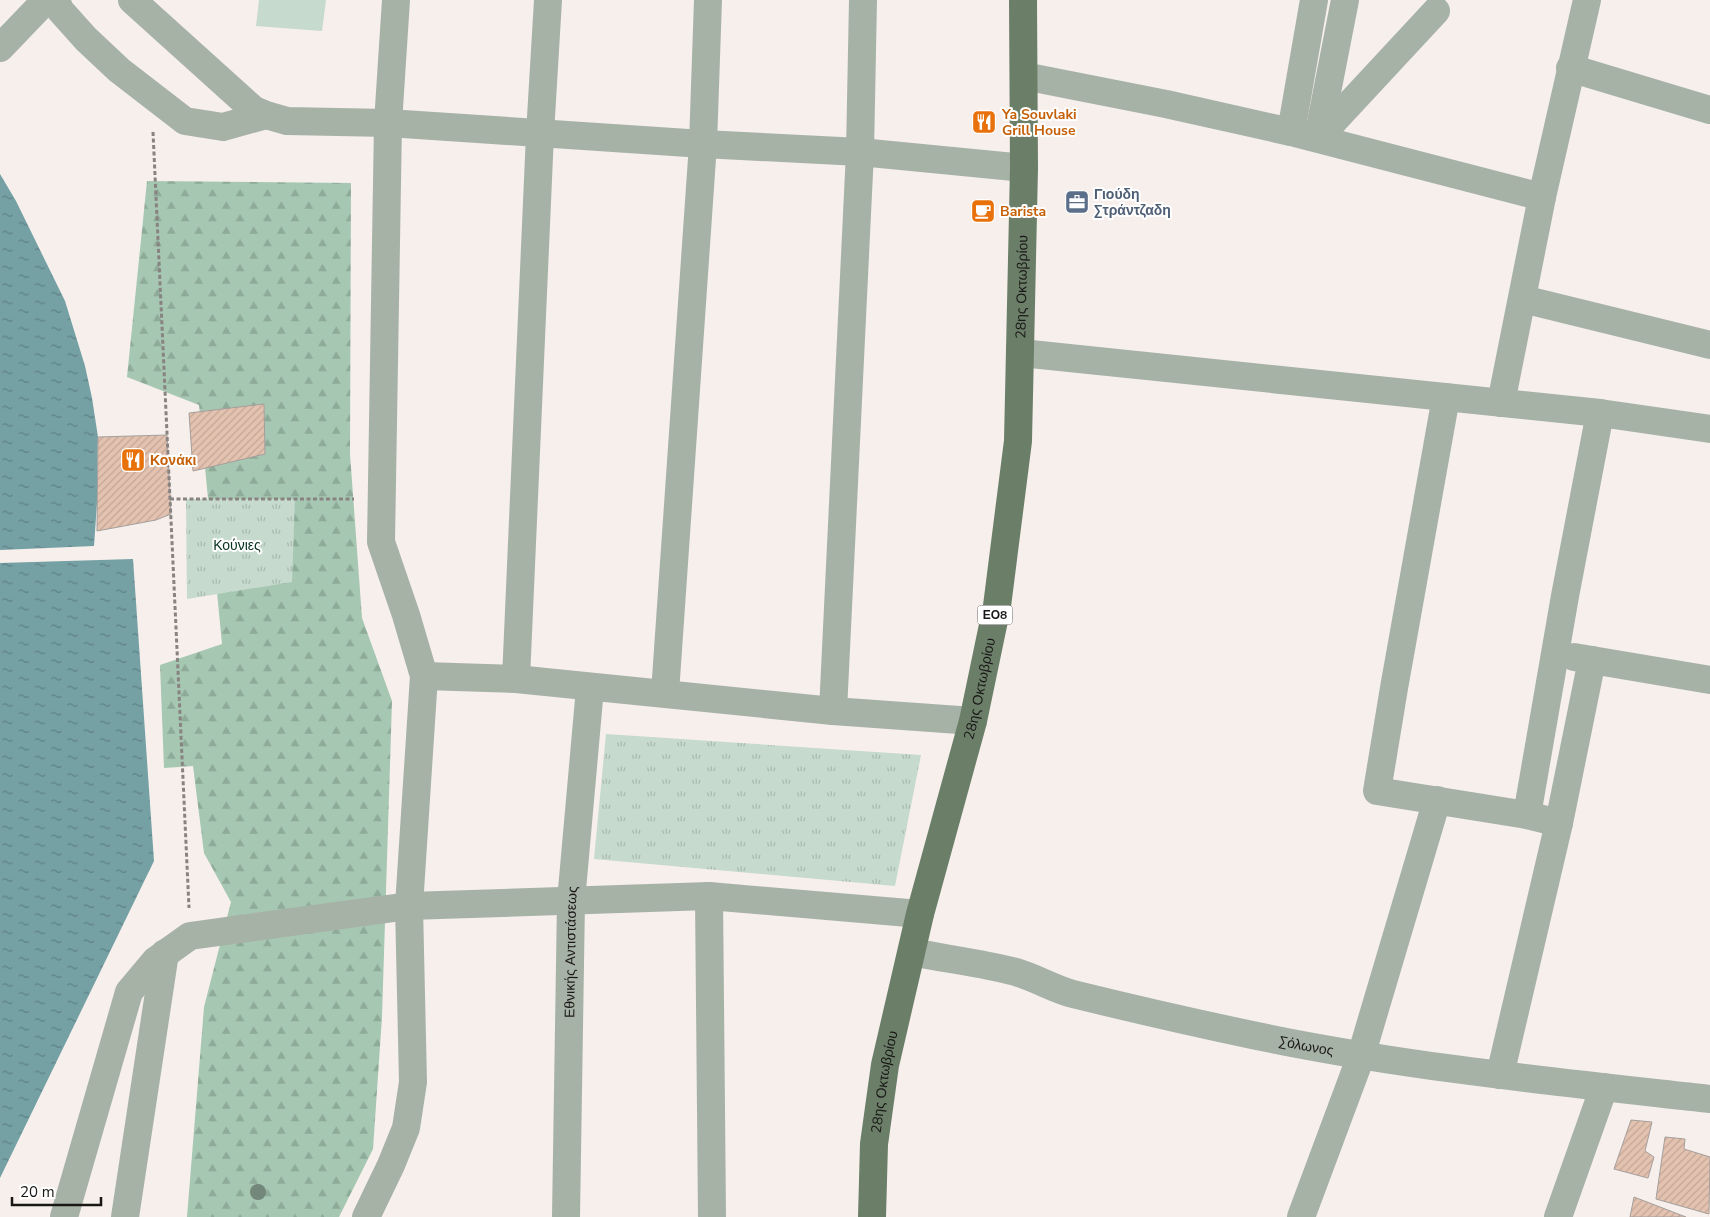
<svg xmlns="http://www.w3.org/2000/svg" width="1710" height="1217" font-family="'Nunito Sans',sans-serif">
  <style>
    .forest { fill: url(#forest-firs) }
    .park { fill: url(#park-tufts) }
    .pitch { fill: #c6dacd }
    .water { fill: url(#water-ripples) }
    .building { fill: url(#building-hatch); stroke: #a59f9c }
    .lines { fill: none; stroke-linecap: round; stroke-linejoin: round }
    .path { stroke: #888381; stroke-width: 3; stroke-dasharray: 4 2.5; stroke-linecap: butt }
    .minor { stroke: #a7b2a6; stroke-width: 28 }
    .major { stroke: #6a7e68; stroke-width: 28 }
    .tree { fill: #73877a }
    .labels { text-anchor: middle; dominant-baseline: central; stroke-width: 4; stroke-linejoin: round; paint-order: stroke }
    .shield { fill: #fff; stroke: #5f5d5d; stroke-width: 1 }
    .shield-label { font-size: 12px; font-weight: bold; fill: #1a1817 }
    .food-label { font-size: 14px; font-weight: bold; fill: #c56008; stroke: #fff; text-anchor: start }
    .service-label { font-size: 14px; font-weight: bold; fill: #4e5e75; stroke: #fff; text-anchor: start }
    .street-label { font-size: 14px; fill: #1a1817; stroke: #fff }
    .park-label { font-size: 14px; fill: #07321d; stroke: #fff }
  </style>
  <defs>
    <pattern id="forest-firs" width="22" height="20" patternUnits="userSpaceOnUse" patternTransform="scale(1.25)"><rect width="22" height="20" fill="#a6c7b2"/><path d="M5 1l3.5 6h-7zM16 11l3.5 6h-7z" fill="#8eaa98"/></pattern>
    <pattern id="park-tufts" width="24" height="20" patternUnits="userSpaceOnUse" patternTransform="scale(1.25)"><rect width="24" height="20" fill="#c6dacd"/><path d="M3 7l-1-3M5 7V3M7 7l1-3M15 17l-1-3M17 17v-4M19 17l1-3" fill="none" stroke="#aabaaf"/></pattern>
    <pattern id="water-ripples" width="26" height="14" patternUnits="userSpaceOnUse" patternTransform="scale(1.25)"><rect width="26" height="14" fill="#75a0a4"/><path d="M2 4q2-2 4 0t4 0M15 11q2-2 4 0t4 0" fill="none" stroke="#5f8185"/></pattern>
    <pattern id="building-hatch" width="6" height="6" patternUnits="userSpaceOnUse" patternTransform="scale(1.25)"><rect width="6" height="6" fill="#e4c2b0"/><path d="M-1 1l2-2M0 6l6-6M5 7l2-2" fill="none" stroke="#c3a697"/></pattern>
  </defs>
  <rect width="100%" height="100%" fill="#f6efec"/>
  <path class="forest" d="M147 181 351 183 350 454 362 618 392 701 382 1017 373 1149 339 1217H187L204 1007 231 902 204 853 193 766 164 768 160 665 222 644 199 405 127 377Z"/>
  <path class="park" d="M186 499H295L292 582 187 599Z
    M606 734 921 755 895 886 594 859Z"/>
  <path class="pitch" d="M259 0H326L322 31 256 26Z"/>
  <path class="water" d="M0 174 16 201 65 301 85 366 92 398 98 437 97 503 94 546 0 550Z
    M133 559 154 861 0 1178V563Z"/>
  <path class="building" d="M264 404 265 454 193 471 189 413Z
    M167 435 171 514 156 520 97 531 98 437Z
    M1631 1120 1652 1122 1645 1151 1654 1157 1648 1178 1614 1169Z
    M1665 1137 1685 1139 1684 1149 1710 1157 1709 1214 1656 1199Z
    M1634 1197 1686 1217H1630Z"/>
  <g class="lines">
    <path class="path" d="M153 132 189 908
      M170 499H354"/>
    <g class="minor">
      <path d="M56 0 60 10 86 39 119 70 185 121 223 127 266 115"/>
      <path d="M132 0 254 110 266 115 287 121 388 123 703 144 860 152 1024 168"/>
      <path d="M0 48 46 0"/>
      <path d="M1570 68 1710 110"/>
      <path d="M1024 76 1166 104 1291 132 1542 197"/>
      <path d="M1291 132 1314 0"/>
      <path d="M1318 138 1436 11"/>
      <path d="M1318 138 1345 0"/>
      <path d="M1523 299 1710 345"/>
      <path d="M1021 353 1600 413 1710 429"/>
      <path d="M1446 397 1394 688 1377 791 1527 815 1559 823"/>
      <path d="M1501 403 1542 197 1587 0"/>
      <path d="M1574 657 1710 680"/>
      <path d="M424 676 516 679 833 711 973 721"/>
      <path d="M516 679 540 134 548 0"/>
      <path d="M665 693 703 144 708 0"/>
      <path d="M833 711 860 152 863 0"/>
      <path d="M1527 815 1565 596 1600 413"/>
      <path d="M709 896 712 1217"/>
      <path id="s1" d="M912 952C946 959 982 963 1016 972 1036 978 1054 989 1073 994 1134 1009 1195 1023 1257 1036 1406 1067 1558 1082 1710 1099"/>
      <path d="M1500 1075 1559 823 1592 660"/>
      <path d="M64 1217 129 992 155 961 190 936 409 906 709 896 920 914"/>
      <path d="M125 1217 165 953"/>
      <path d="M366 1217 391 1165 406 1128 413 1082 409 906 424 676 406 615 381 542 388 123 396 0"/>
      <path id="s2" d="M566 1217 571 901 590 688"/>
      <path d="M1301 1217 1361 1056 1437 800"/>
      <path d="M1558 1217 1604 1087"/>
    </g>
    <path class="major" id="s3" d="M872 1217 874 1144 885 1065 920 914 973 721 997 606 1018 441 1024 168 1023 0"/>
  </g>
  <circle class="tree" cx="258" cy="1192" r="8"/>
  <defs>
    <symbol id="restaurant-square" viewBox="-11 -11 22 22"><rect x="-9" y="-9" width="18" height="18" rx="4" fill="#e8710a" stroke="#fff"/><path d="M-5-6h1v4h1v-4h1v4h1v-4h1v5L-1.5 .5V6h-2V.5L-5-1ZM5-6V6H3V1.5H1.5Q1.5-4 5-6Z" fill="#fff"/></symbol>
    <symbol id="office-square" viewBox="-11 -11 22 22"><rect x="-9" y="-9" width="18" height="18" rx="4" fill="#5c6f8a" stroke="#fff"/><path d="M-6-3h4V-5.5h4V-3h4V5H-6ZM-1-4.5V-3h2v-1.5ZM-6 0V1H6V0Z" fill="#fff"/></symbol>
    <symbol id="cafe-square" viewBox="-11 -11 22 22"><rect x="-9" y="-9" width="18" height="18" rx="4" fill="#e8710a" stroke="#fff"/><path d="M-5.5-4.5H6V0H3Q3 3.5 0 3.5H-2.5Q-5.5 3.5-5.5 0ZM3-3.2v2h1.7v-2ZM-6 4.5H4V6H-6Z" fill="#fff"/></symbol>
  </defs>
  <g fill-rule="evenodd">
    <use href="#restaurant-square" x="970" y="108" width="28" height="28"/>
    <use href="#office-square" x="1063" y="188" width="28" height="28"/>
    <use href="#cafe-square" x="969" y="197" width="28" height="28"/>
    <use href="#restaurant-square" x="119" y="446" width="28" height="28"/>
  </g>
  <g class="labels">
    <rect class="shield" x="977.5" y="605.5" width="35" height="19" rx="4"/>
    <g class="shield-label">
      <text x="995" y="615">ΕΟ8</text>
    </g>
    <g class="food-label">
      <text x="1002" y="114">Ya Souvlaki<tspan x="1002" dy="16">Grill House</tspan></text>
      <text x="1000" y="211">Barista</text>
      <text x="150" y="460">Κονάκι</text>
    </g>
    <g class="service-label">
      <text x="1094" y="194">Γιούδη<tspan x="1094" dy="16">Στράντζαδη</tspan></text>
    </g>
    <g class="street-label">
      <text stroke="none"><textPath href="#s3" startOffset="946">28ης Οκτωβρίου</textPath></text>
      <text stroke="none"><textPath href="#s3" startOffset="541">28ης Οκτωβρίου</textPath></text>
      <text stroke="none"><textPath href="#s2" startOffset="265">Εθνικής Αντιστάσεως</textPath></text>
      <text stroke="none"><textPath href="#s1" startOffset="406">Σόλωνος</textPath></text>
      <text stroke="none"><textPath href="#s3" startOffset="136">28ης Οκτωβρίου</textPath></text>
    </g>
    <g class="park-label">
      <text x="237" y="545">Κούνιες</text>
    </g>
  </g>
  <path d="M12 1197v8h89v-8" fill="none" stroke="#1a1817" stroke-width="2.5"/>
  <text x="20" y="1197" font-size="15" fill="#1a1817" stroke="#ffffff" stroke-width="4" paint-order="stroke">20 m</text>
</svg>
